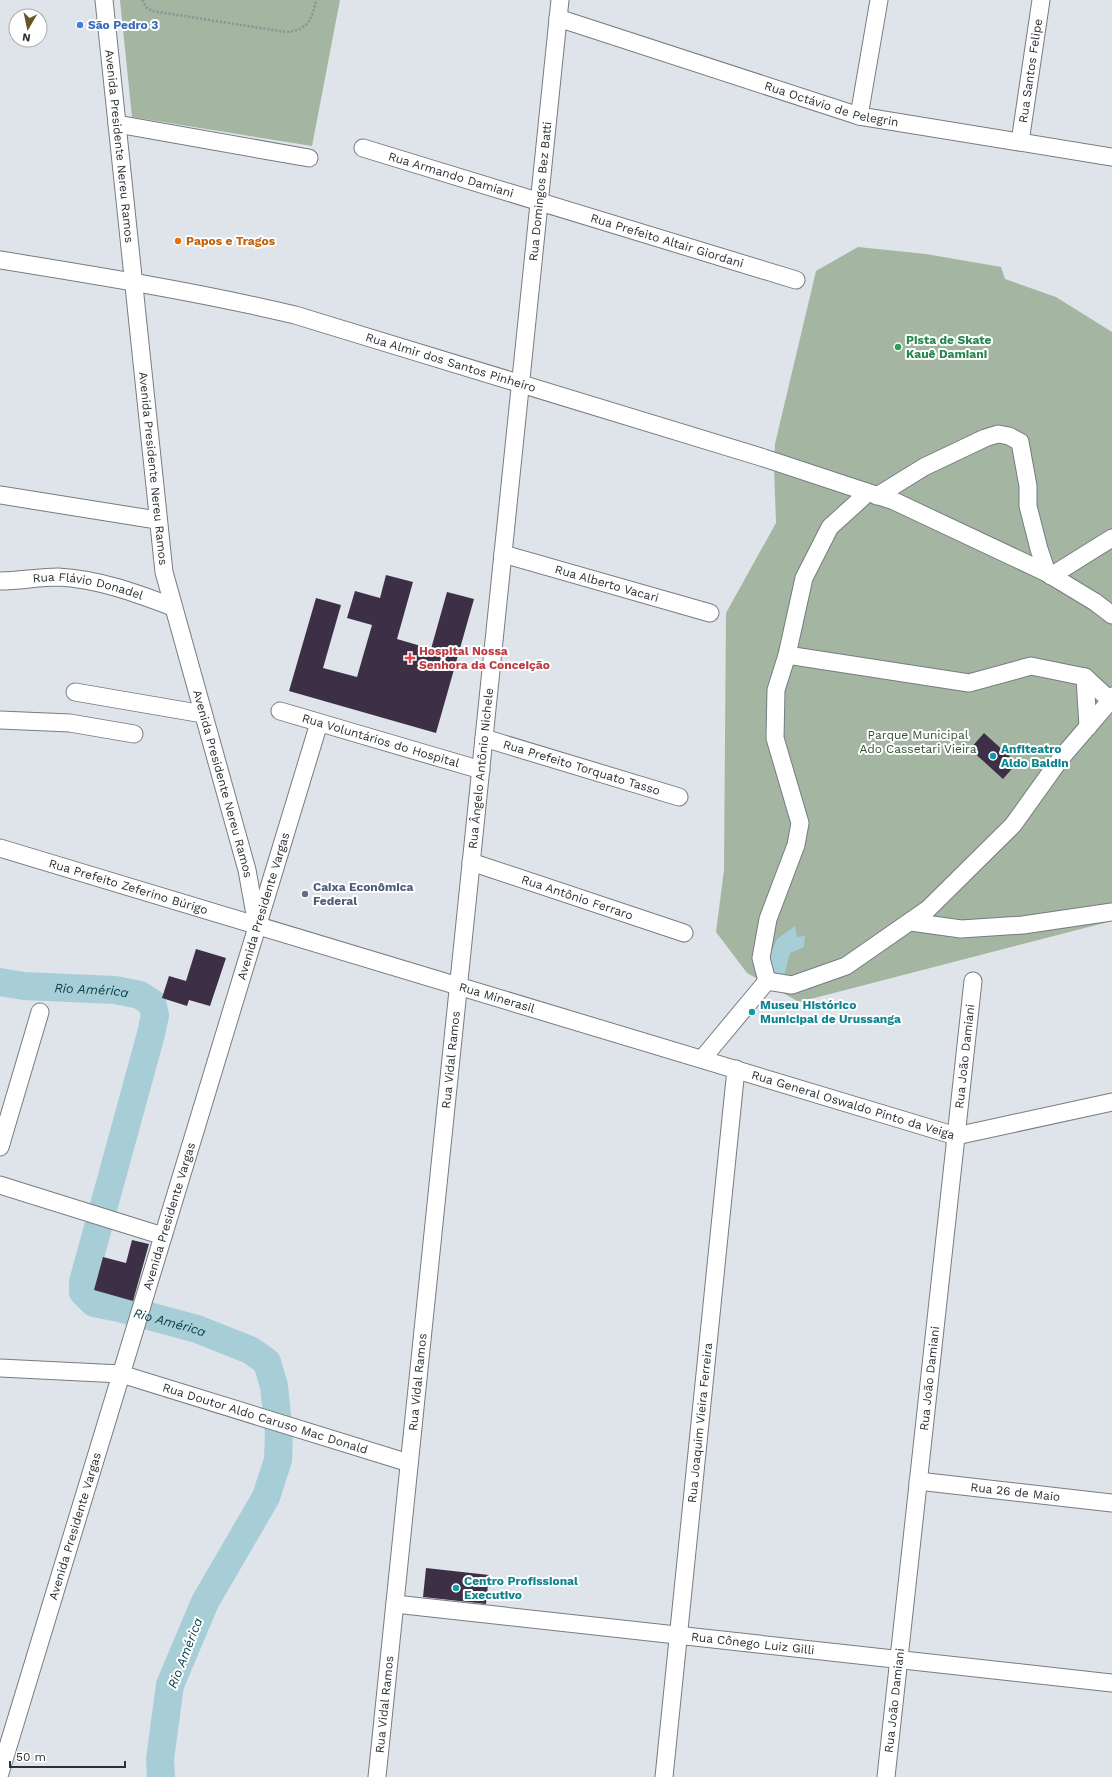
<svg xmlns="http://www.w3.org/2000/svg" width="1112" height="1777" font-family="'Work Sans',sans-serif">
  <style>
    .green { fill: #a4b5a2 }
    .water { fill: #a7cdd7 }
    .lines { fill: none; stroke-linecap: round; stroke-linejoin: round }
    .river { stroke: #a7cdd7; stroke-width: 28 }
    .building { fill: #3d3046 }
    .minor-casing { stroke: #777c82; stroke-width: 19 }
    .path { stroke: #8d9196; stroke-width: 2.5; stroke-dasharray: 2 2; stroke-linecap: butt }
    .minor { stroke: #fff; stroke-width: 17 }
    .shop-dot { fill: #3f7fe0; stroke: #fff; stroke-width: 1.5 }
    .food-dot { fill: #e8710a; stroke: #fff; stroke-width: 1.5 }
    .leisure-dot { fill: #2e9e5b; stroke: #fff; stroke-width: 1.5 }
    .health-dot { fill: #e0444e; stroke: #fff; stroke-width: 1.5 }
    .culture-dot { fill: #0f9aa8; stroke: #fff; stroke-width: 1.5 }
    .service-dot { fill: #5c6f8a; stroke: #fff; stroke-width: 1.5 }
    .labels { text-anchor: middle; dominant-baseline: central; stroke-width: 4; stroke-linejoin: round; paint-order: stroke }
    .shop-label { font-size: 12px; font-weight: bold; fill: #366cbe; stroke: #fff; text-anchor: start }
    .street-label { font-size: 12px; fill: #2e3033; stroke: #fff }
    .food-label { font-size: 12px; font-weight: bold; fill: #c56008; stroke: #fff; text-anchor: start }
    .leisure-label { font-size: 12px; font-weight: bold; fill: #27864d; stroke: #fff; text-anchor: start }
    .health-label { font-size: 12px; font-weight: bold; fill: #be3a42; stroke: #fff; text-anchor: start }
    .park-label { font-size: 12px; fill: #2f512b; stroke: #fff }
    .culture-label { font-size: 12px; font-weight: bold; fill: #0d838f; stroke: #fff; text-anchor: start }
    .service-label { font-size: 12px; font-weight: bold; fill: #4e5e75; stroke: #fff; text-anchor: start }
    .water-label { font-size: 13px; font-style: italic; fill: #08424e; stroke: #fff }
  </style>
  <rect width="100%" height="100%" fill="#dee4ea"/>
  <path class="green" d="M120 0H340L312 146 132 117Z
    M858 247 926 254 1001 267 1005 279 1056 297 1112 332V921L799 1002 747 973 716 932 724 870 726 613 776 523 774 467 775 444 816 271Z"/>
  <path class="water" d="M795 926 797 937 805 936 804 947 790 953 783 980 768 971 772 951 777 939Z"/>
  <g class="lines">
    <path class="river" id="s1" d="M0 982 24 986 115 990 140 995 152 1003 155 1015 151 1034 83 1282V1292L94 1303 119 1308 197 1329 250 1350 267 1362 274 1386 279 1434 278 1460 266 1497 205 1602 170 1685 160 1759 161 1777"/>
  </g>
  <path class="building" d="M386 575 413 582 397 639 431 649 447 592 474 599 436 733 289 691 316 598 341 605 323 668 357 677 372 625 347 618 355 591 380 598Z
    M984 733 1017 763 1003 779 970 749Z
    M196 949 226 958 210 1006 189 1000 187 1006 162 998 169 976 186 981Z
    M132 1240 149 1244 133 1301 94 1290 103 1257 126 1263Z
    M426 1568 489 1575 486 1604 423 1597Z"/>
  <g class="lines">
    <defs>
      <g id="minor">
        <path id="s2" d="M104 0 164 572 247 870 256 920"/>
        <path id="s3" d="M558 18 859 116 1112 157"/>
        <path d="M859 116 879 0"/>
        <path d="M117 124 309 158"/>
        <path id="s4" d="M1020 142 1041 0"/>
        <path id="s5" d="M363 148 796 280"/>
        <path id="s6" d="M0 260C99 276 198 292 295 315L764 458 894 501 1047 573 1095 602 1112 615"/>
        <path d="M0 495 157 520"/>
        <path d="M877 496 924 467 985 438 998 434 1009 436 1020 442 1028 486V506L1039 549 1047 573"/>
        <path id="s7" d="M503 554 710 613"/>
        <path d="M1051 576 1112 538"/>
        <path id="s8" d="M0 581C19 581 39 577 58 577 98 579 136 593 173 607"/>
        <path d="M787 655 969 683 1031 666 1085 677 1112 702"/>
        <path d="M1085 677 1088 727"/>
        <path d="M75 692 203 714"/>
        <path id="s9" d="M280 711 481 770"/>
        <path d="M0 720 70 723 134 734"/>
        <path id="s10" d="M484 738 679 797"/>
        <path id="s11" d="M0 848 956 1136 1112 1102"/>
        <path id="s12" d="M471 862 684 933"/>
        <path d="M911 922 961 929 1023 925 1112 912"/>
        <path d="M767 981 761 958 768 919 796 845 800 823 775 738 776 690 787 655 804 578 830 527 862 498 866 492"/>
        <path d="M702 1059 767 981 792 985 846 966 928 909 1013 825 1061 758 1110 701 1112 696"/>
        <path d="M0 1147 40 1012"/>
        <path d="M0 1185 163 1236"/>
        <path id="s13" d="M0 1368 121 1374 409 1463"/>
        <path id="s14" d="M918 1481 1112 1503"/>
        <path id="s15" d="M395 1604 1112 1683"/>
        <path id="s16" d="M0 1773 319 723"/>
        <path id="s17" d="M377 1777 560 0"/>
        <path id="s18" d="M664 1777 736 1069"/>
        <path id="s19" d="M886 1777 973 981"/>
      </g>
    </defs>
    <use href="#minor" class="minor-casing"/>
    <path class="path" d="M142 0 147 8 152 11 286 32C308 30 312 20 316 0"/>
    <use href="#minor" class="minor"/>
  </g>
  <circle class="shop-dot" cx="80" cy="25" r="4"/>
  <circle class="food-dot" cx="178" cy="241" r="4"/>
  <circle class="leisure-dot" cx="898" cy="347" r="4"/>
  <path class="health-dot" d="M408 652h4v4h4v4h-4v4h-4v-4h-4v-4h4z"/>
  <g class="culture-dot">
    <circle cx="993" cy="756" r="4"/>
    <circle cx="752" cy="1012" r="4"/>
    <circle cx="456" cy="1588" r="4"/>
  </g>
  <circle class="service-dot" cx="305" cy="894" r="4"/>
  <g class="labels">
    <g class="shop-label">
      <text x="88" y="25">São Pedro 3</text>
    </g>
    <g class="street-label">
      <text stroke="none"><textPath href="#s4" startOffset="72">Rua Santos Felipe</textPath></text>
      <text stroke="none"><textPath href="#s3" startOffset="287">Rua Octávio de Pelegrin</textPath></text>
      <text stroke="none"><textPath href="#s2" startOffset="147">Avenida Presidente Nereu Ramos</textPath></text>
      <text stroke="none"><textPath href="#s5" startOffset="92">Rua Armando Damiani</textPath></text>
      <text stroke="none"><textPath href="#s17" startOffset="1594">Rua Domingos Bez Batti</textPath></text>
      <text stroke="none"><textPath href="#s5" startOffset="318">Rua Prefeito Altair Giordani</textPath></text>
      <text stroke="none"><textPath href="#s6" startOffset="463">Rua Almir dos Santos Pinheiro</textPath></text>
      <text stroke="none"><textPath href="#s2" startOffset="471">Avenida Presidente Nereu Ramos</textPath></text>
      <text stroke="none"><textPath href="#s7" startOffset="108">Rua Alberto Vacari</textPath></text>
      <text stroke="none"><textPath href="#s8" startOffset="89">Rua Flávio Donadel</textPath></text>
      <text stroke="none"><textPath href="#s9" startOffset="105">Rua Voluntários do Hospital</textPath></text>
      <text stroke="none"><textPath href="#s17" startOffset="1014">Rua Ângelo Antônio Nichele</textPath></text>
      <text stroke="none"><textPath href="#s10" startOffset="102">Rua Prefeito Torquato Tasso</textPath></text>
      <text stroke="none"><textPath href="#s2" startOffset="795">Avenida Presidente Nereu Ramos</textPath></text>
      <text stroke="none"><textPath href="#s11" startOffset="134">Rua Prefeito Zeferino Búrigo</textPath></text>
      <text stroke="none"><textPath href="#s12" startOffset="112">Rua Antônio Ferraro</textPath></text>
      <text stroke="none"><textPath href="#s16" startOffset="906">Avenida Presidente Vargas</textPath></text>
      <text stroke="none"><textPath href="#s11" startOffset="519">Rua Minerasil</textPath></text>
      <text stroke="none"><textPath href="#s19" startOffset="725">Rua João Damiani</textPath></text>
      <text stroke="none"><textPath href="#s17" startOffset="721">Rua Vidal Ramos</textPath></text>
      <text stroke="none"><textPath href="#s11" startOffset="891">Rua General Oswaldo Pinto da Veiga</textPath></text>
      <text stroke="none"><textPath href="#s16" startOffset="582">Avenida Presidente Vargas</textPath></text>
      <text stroke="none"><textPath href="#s19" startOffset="401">Rua João Damiani</textPath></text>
      <text stroke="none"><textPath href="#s17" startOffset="397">Rua Vidal Ramos</textPath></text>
      <text stroke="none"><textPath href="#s13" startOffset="272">Rua Doutor Aldo Caruso Mac Donald</textPath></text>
      <text stroke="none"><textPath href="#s18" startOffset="356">Rua Joaquim Vieira Ferreira</textPath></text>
      <text stroke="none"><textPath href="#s14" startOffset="98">Rua 26 de Maio</textPath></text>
      <text stroke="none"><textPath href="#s16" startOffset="258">Avenida Presidente Vargas</textPath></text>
      <text stroke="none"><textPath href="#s15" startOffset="360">Rua Cônego Luiz Gilli</textPath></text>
      <text stroke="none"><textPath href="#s19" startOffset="77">Rua João Damiani</textPath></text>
      <text stroke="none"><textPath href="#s17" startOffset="73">Rua Vidal Ramos</textPath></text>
    </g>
    <g class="food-label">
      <text x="186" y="241">Papos e Tragos</text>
    </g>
    <g class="leisure-label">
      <text x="906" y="340">Pista de Skate<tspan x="906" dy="14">Kauê Damiani</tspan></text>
    </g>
    <g class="health-label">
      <text x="419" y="651">Hospital Nossa<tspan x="419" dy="14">Senhora da Conceição</tspan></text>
    </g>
    <g class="park-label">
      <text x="918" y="735">Parque Municipal<tspan x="918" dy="14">Ado Cassetari Vieira</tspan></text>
    </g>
    <g class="culture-label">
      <text x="1001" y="749">Anfiteatro<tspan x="1001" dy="14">Aldo Baldin</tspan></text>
      <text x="760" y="1005">Museu Histórico<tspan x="760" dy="14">Municipal de Urussanga</tspan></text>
      <text x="464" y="1581">Centro Profissional<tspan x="464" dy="14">Executivo</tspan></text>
    </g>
    <g class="service-label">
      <text x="313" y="887">Caixa Econômica<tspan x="313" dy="14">Federal</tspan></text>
    </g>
    <g class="water-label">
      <text stroke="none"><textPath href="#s1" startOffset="92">Rio América</textPath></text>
      <text stroke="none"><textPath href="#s1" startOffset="548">Rio América</textPath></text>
      <text transform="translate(185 1653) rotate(-69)">Rio América</text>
    </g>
  </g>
  <g transform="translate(28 28) rotate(189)"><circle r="19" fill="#ffffff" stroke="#abacad"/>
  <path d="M0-3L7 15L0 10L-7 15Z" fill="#675523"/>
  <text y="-6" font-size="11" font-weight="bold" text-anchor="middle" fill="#2e3033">N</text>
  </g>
  <path d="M10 1761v6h115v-6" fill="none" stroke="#2e3033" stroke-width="2"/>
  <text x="16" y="1761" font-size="12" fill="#2e3033" stroke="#ffffff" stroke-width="3" paint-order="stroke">50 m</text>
</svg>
